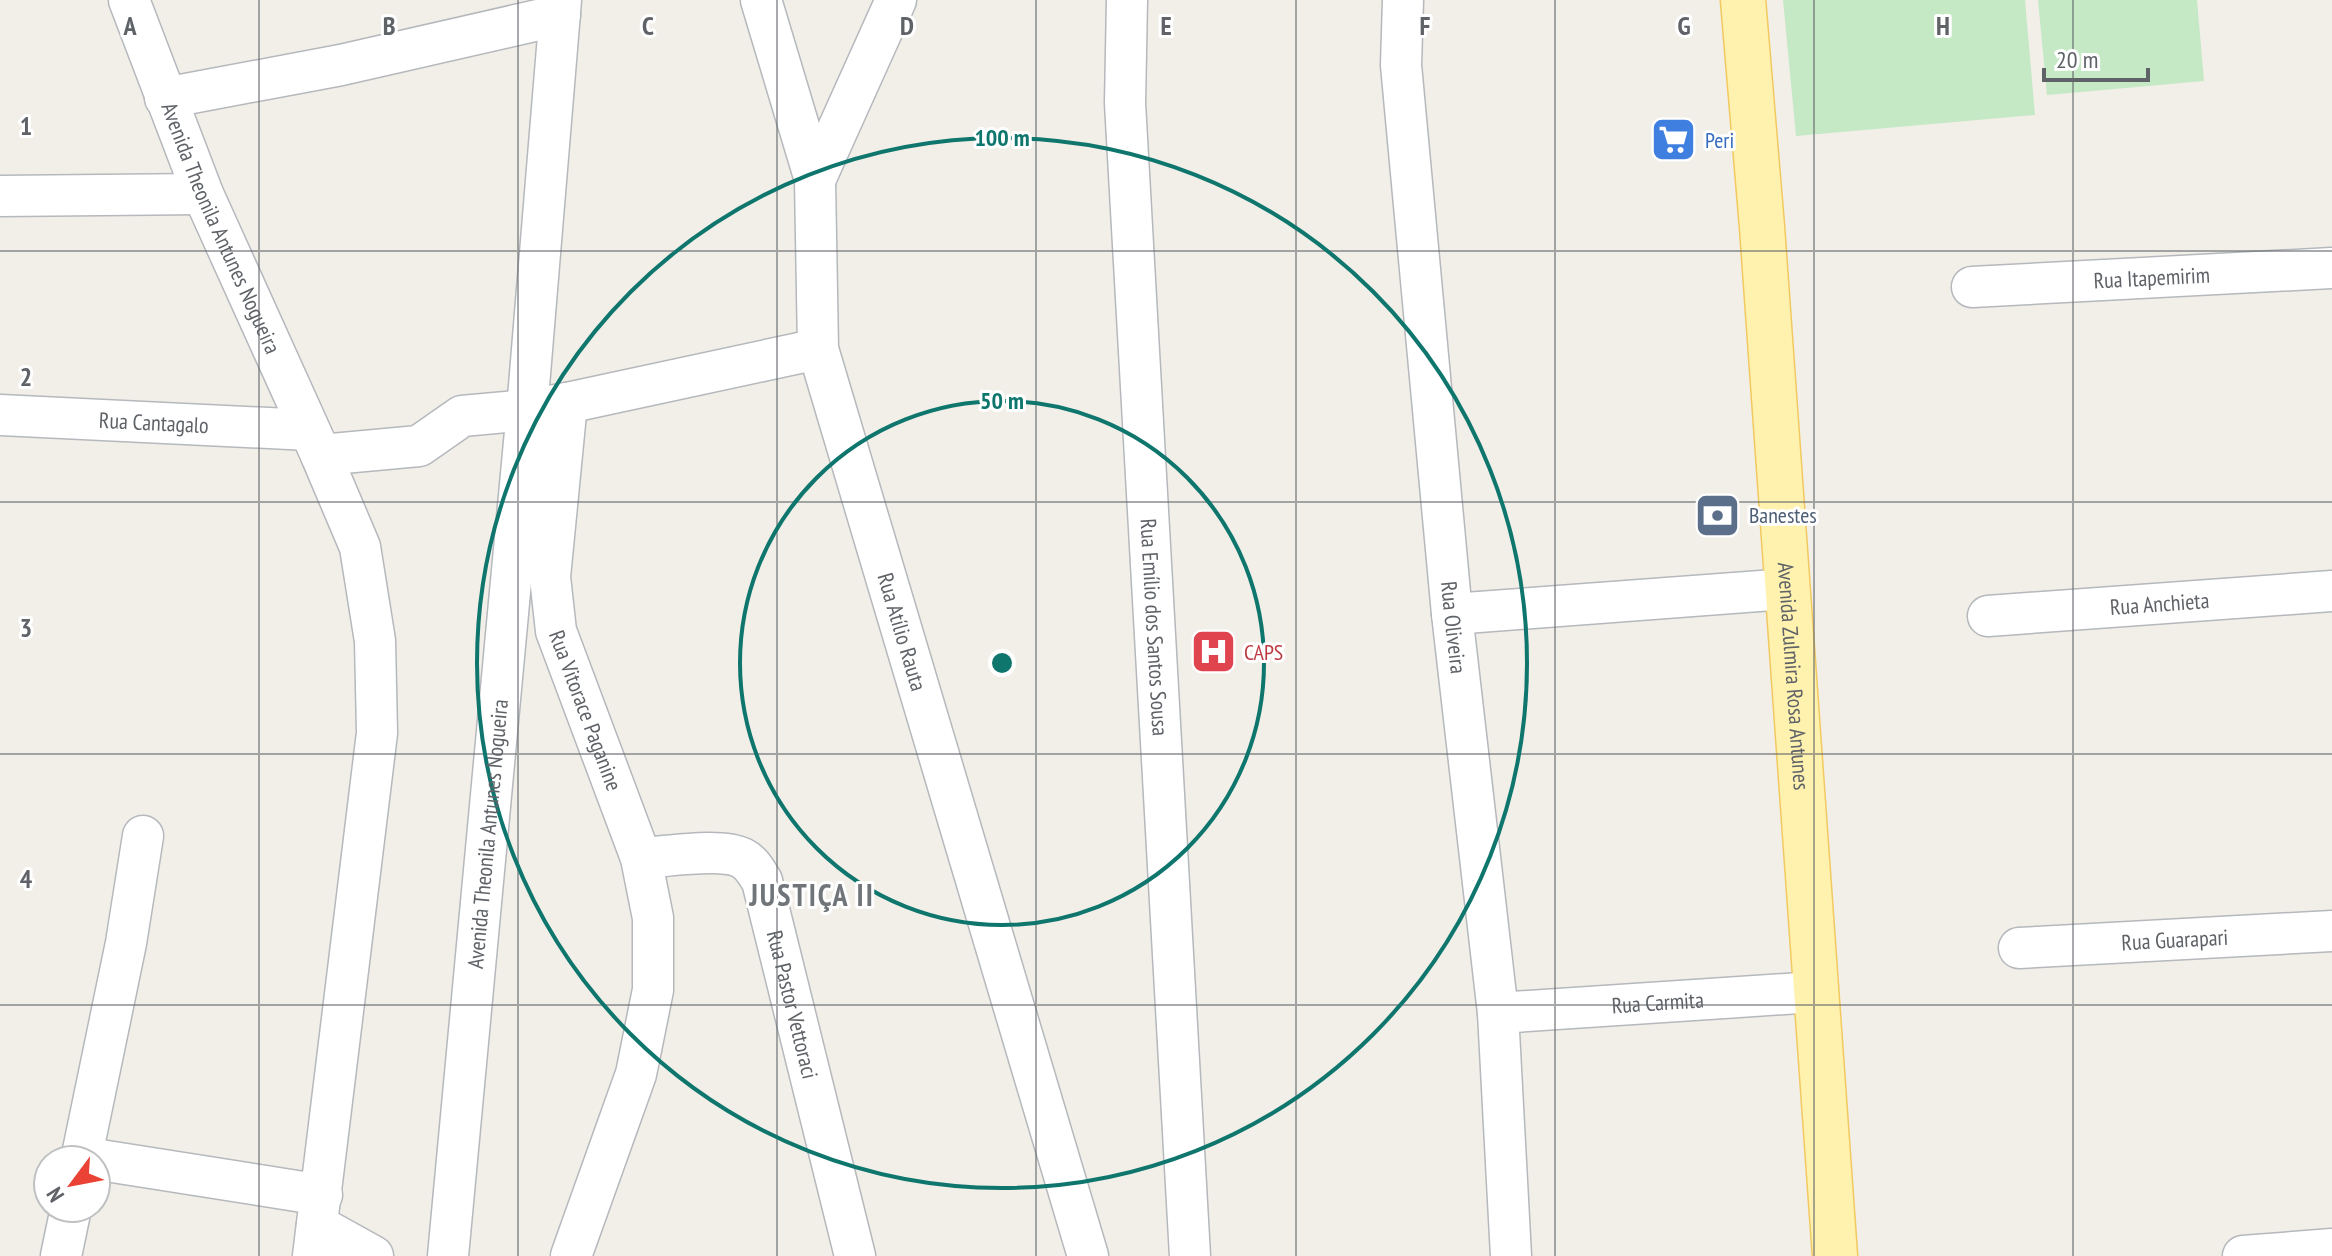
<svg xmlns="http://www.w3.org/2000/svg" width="2332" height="1256" font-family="'PT Sans Narrow',sans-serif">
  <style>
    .green { fill: #c5e8c5 }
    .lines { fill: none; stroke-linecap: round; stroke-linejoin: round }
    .minor-casing { stroke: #b5b8bc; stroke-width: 43 }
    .major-casing { stroke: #f2c960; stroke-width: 47 }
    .minor { stroke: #fff; stroke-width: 40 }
    .major { stroke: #fff2af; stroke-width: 44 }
    .grid { fill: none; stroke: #5f6368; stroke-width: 2; stroke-opacity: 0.55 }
    .ring { fill: none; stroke: #0f766e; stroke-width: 4 }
    .labels { text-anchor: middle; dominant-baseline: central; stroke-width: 6; stroke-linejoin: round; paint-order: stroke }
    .shop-label { font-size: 22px; fill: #366cbe; stroke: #fff; text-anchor: start }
    .street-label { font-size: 22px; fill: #5f6368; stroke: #fff }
    .service-label { font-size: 22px; fill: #4e5e75; stroke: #fff; text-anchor: start }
    .health-label { font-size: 22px; fill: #be3a42; stroke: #fff; text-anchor: start }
    .district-label { font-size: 30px; font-weight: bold; letter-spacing: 2px; fill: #70757a; stroke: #fff }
    .grid-label { font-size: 26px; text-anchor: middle; font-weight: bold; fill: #5f6368; stroke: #fff; stroke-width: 6; stroke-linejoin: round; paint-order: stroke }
    .centre { fill: #0f766e; stroke: #fff; stroke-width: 4 }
    .ring-label { font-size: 24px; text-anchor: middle; font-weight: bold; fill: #0f766e; stroke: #fff; stroke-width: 6; stroke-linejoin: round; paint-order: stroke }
  </style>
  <rect width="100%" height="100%" fill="#f1efe8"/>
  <path class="green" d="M1783 0H2025L2035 115 1796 136Z
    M2038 0H2197L2204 81 2047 95Z"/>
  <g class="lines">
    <defs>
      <g id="minor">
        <path id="s1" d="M129 0 203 194 321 455 360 547 375 641 377 733 313 1256"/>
        <path id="s2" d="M761 0 815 180 818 349 1088 1256"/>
        <path id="s3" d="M1127 0 1125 103 1190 1256"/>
        <path id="s4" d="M1403 0 1401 65 1452 614 1498 1013 1511 1256"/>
        <path d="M165 98 341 65 560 15"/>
        <path d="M815 180 896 0"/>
        <path d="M0 196 203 194"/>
        <path id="s5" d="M1972 287 2332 268"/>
        <path id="s6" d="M567 403 550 577 556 631 641 858 653 918V990L636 1074 571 1256"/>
        <path id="s7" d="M0 415 309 430"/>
        <path d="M321 455 419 446 462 416 527 410 567 403 818 349"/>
        <path d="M1452 614 1786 589"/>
        <path id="s8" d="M1988 616 2332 591"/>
        <path id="s9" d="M641 858C666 857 720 847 742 858 752 863 756 872 762 881L855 1256"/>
        <path id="s10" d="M2019 948 2332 931"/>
        <path id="s11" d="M1498 1013 1815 992"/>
        <path d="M81 1157 322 1195"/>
        <path d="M81 1160 126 943 143 836"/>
        <path d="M317 1225 373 1256"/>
        <path d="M61 1256 71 1208"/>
        <path id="s12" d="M448 1256 527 410 561 0"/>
        <path d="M2243 1256 2332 1249"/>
      </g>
      <g id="major">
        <path id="s13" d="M1743 0 1762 227 1835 1256"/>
      </g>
    </defs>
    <use href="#minor" class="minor-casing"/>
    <use href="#major" class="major-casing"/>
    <use href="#minor" class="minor"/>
    <use href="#major" class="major"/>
  </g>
  <path class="grid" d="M259 0V1256M518 0V1256M777 0V1256M1036 0V1256M1296 0V1256M1555 0V1256M1814 0V1256M2073 0V1256M0 251H2332M0 502H2332M0 754H2332M0 1005H2332"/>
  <g class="ring">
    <circle cx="1002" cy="663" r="262"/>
    <circle cx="1002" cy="663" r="525"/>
  </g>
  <defs>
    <symbol id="supermarket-square" viewBox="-11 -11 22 22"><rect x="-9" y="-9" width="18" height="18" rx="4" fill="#3f7fe0" stroke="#fff"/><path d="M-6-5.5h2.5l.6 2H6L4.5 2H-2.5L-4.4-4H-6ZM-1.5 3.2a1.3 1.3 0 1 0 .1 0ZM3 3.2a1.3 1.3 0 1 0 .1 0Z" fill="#fff"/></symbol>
    <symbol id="bank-square" viewBox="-11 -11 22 22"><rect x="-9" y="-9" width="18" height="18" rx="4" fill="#5c6f8a" stroke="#fff"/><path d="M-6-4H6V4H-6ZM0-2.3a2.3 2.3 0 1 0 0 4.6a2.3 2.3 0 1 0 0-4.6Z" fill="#fff"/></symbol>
    <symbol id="hospital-square" viewBox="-11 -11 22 22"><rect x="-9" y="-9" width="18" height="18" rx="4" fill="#e0444e" stroke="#fff"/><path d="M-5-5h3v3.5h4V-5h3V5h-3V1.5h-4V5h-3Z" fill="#fff"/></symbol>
  </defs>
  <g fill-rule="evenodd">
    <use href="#supermarket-square" x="1648" y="114" width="51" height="51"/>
    <use href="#bank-square" x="1692" y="490" width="51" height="51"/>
    <use href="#hospital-square" x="1188" y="626" width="51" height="51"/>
  </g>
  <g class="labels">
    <g class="shop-label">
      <text x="1705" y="140">Peri</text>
    </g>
    <g class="street-label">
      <text stroke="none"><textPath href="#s1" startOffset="246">Avenida Theonila Antunes Nogueira</textPath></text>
      <text stroke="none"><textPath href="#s5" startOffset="180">Rua Itapemirim</textPath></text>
      <text stroke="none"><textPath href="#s7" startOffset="154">Rua Cantagalo</textPath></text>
      <text stroke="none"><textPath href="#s8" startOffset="172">Rua Anchieta</textPath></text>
      <text stroke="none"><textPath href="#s3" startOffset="628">Rua Emílio dos Santos Sousa</textPath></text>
      <text stroke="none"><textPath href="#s4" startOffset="630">Rua Oliveira</textPath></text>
      <text stroke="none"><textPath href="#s2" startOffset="652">Rua Atílio Rauta</textPath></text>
      <text stroke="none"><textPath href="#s13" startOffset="678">Avenida Zulmira Rosa Antunes</textPath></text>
      <text stroke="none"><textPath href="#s6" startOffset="314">Rua Vitorace Paganine</textPath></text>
      <text stroke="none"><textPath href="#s12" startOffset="424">Avenida Theonila Antunes Nogueira</textPath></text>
      <text stroke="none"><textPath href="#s10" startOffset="156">Rua Guarapari</textPath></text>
      <text stroke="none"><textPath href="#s11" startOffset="160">Rua Carmita</textPath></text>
      <text stroke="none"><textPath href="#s9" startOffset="260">Rua Pastor Vettoraci</textPath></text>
    </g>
    <g class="service-label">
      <text x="1749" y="515">Banestes</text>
    </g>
    <g class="health-label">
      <text x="1244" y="652">CAPS</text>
    </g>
    <g class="district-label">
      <text x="812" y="894">JUSTIÇA II</text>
    </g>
  </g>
  <g class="grid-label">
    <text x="130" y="35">A</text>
    <text x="389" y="35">B</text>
    <text x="648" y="35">C</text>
    <text x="907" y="35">D</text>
    <text x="1166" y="35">E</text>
    <text x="1425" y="35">F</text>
    <text x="1684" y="35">G</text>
    <text x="1943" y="35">H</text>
    <text x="26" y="135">1</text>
    <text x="26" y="386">2</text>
    <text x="26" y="637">3</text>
    <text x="26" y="888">4</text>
  </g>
  <circle cx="1002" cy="663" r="12" class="centre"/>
  <g class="ring-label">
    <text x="1002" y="146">100 m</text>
    <text x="1002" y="409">50 m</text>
  </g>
  <g transform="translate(72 1184) rotate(238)"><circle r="38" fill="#ffffff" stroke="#bfc1c3" stroke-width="2"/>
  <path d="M0-6L14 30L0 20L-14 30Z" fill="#ea4335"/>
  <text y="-12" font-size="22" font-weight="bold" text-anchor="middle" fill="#5f6368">N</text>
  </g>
  <path d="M2044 68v12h104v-12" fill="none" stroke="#5f6368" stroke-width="4"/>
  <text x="2056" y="68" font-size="24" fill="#5f6368" stroke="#ffffff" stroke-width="6" paint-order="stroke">20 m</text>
</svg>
